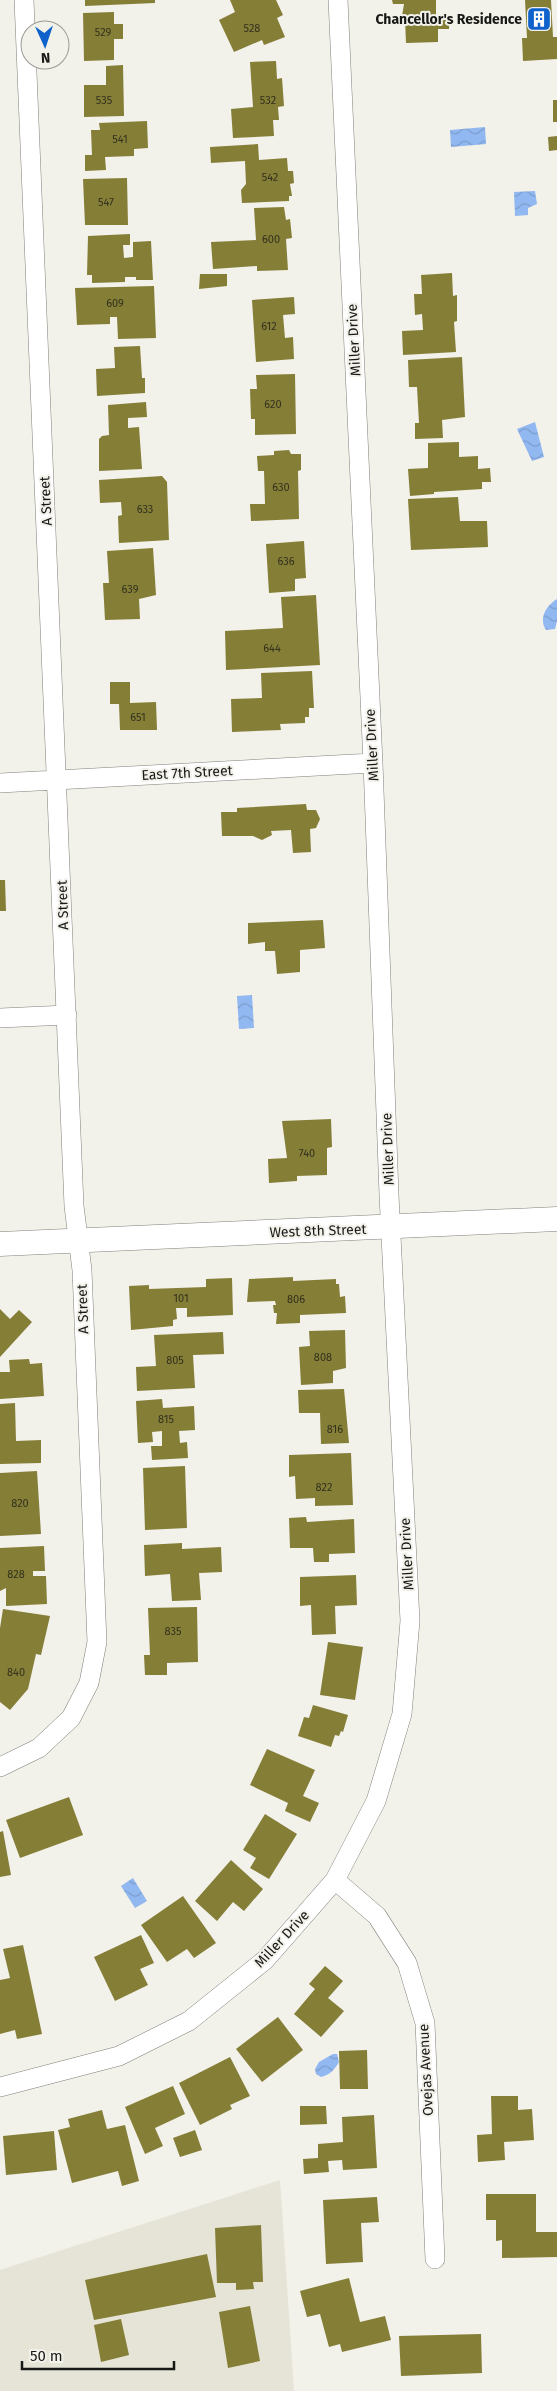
<svg xmlns="http://www.w3.org/2000/svg" width="557" height="2391" font-family="'Fira Sans',sans-serif">
  <style>
    .built { fill: #e5e4d6 }
    .water { fill: url(#water-waves) }
    .building { fill: #857e37 }
    .lines { fill: none; stroke-linecap: round; stroke-linejoin: round }
    .minor-casing { stroke: #80807a; stroke-width: 20 }
    .tertiary-casing { stroke: #80807a; stroke-width: 25 }
    .minor { stroke: #fff; stroke-width: 19 }
    .tertiary { stroke: #fff; stroke-width: 24 }
    .labels { text-anchor: middle; dominant-baseline: central; stroke-width: 4; stroke-linejoin: round; paint-order: stroke }
    .number-label { font-size: 11px; fill: #33321e }
    .poi-label { font-size: 14px; font-weight: bold; fill: #181816; stroke: #f2f1ea; text-anchor: end }
    .street-label { font-size: 14px; fill: #181816; stroke: #f2f1ea }
  </style>
  <defs>
    <pattern id="water-waves" width="16" height="10" patternUnits="userSpaceOnUse" patternTransform="scale(1.25)"><rect width="16" height="10" fill="#91b8f1"/><path d="M0 5q4-4 8 0t8 0" fill="none" stroke="#7c9dce"/></pattern>
  </defs>
  <rect width="100%" height="100%" fill="#f2f1ea"/>
  <path class="built" d="M280 2180 294 2391H0V2270Z"/>
  <path class="water" d="M485 127 486 144 451 147 450 130Z
    M535 191 537 204 528 208V215L515 216 514 192Z
    M535 422 544 457 532 461 517 429Z
    M557 599V621L555 629 546 630C538 618 547 605 557 599Z
    M252 995 254 1028 239 1029 237 996Z
    M133 1878 147 1901 135 1908 121 1886Z
    M333 2054H337L339 2062C335 2069 330 2075 321 2077L316 2074 315 2069 319 2062Z"/>
  <path class="building" d="M85 0H155V3L85 6Z
    M230 0H276L283 15 277 18 285 37 264 45 262 40 234 52 219 20 235 12Z
    M392 0H436V16L449 15V29H438V42L406 43 405 19 402 16 404 4H393Z
    M525 0H551L553 37H557V59L523 61 522 38H527Z
    M114 12V24H123V39H114V60L84 61 83 13Z
    M276 61 277 79 282 78 284 106 278 107 279 120H273L274 136 233 138 231 109 253 107 250 62Z
    M123 65 124 116 84 117V85H106V66Z
    M553 100H557V122H553Z
    M147 121 148 148 134 149V156L105 157 106 170 85 171V155H92L91 130H100L99 123Z
    M557 136V150L549 151 548 137Z
    M258 144 259 160 287 158 288 171H293L294 183 290 184 292 196H289V201L242 203 241 190 246 184 245 161 211 163 210 147Z
    M127 178 128 225H85L83 179Z
    M284 207 286 220 290 219 292 238 286 239 288 270 257 271V266L213 269 211 242 256 240 254 208Z
    M130 234V245H123L124 258 133 257V242L151 241 153 280H136V277H125V282L92 283V275H87L88 236Z
    M452 273 453 296 457 295V321L454 322 456 352 403 355 402 331 423 330 422 314 415 315 414 294H422L421 275Z
    M200 274H227V286L199 289Z
    M154 286 156 338 118 339 117 317H110V324L77 325 75 288Z
    M294 297 295 314 283 315 285 338 293 337 294 359 256 362 252 300Z
    M140 346 142 378H145V393L97 396 96 369 115 368 114 347Z
    M462 357 465 417 442 420 443 438 415 439V423H419L417 387H409L408 360Z
    M295 374 296 434 255 435V419H251L250 389H257L256 375Z
    M146 402 147 417 128 418V428L139 427 142 469 99 471V439L102 436 109 435 108 405Z
    M459 442V457L478 456V469L490 468 491 482H482V489L434 492V494L410 496 408 469 428 468V443Z
    M289 450 291 454H301V470L298 471 299 519 251 521 250 504H265L264 471H258L257 456 274 455V451Z
    M162 476 167 482 169 540 119 543 118 516 122 515 121 502 100 503 99 480Z
    M458 497 460 521H487L488 547 411 550 408 499Z
    M304 541 306 578 295 579V591L269 593 266 544Z
    M153 548 156 595 139 599 140 619 105 620 103 583H109L107 551Z
    M316 595 320 665 226 670 225 631 283 628 281 597Z
    M312 671 314 708H309V717H305V723L280 724 281 730 232 732 231 699 262 698 261 673Z
    M110 682H130V703L156 702 157 730H120L119 704H110Z
    M306 804 307 810H316L320 819 316 828 310 829 311 852 293 853 291 830 271 831 272 835 262 840 253 836H222L221 812H237V808Z
    M0 880H5L6 911H0Z
    M323 920 325 948 300 950V972L277 974 275 951H265V942L248 944V923Z
    M331 1119 332 1147 327 1148V1175L297 1176V1181L269 1183 268 1159 287 1158 282 1121Z
    M293 1277V1281L336 1279V1284H339L340 1297 345 1296 346 1313 300 1315V1323L276 1324 277 1313H274L273 1305H276L275 1301 247 1302 249 1279Z
    M232 1278 233 1315 187 1317V1308H176L177 1319 173 1320V1326L131 1330 129 1286 149 1285V1289L206 1287V1279Z
    M0 1309 10 1319 19 1310 32 1322 0 1357Z
    M345 1330 346 1368 333 1371V1383L301 1385 299 1347 310 1346 309 1331Z
    M223 1332 224 1354 193 1355 195 1388 137 1391 136 1367 156 1366 154 1335Z
    M29 1359 30 1364 42 1363 44 1396 0 1399V1372H10L9 1360Z
    M344 1389 349 1443 321 1444 320 1413H299L298 1390Z
    M162 1399 163 1408 194 1406 195 1430 179 1431 180 1443 187 1442 188 1458 152 1460 151 1446H162V1431L152 1432 153 1442 138 1443 136 1401Z
    M15 1403 16 1441 41 1440V1463L0 1464V1404Z
    M351 1453 353 1505 315 1506V1498L296 1499 295 1476 289 1477V1455Z
    M185 1466 187 1528 145 1530 143 1468Z
    M37 1471 41 1534 0 1536V1473Z
    M306 1517 307 1522 354 1519 355 1553 329 1554V1562H314L313 1548H290L289 1518Z
    M182 1543V1549L221 1547 222 1572 199 1573 201 1600 172 1601 170 1574 145 1576 144 1545Z
    M44 1546 45 1571H33V1576H46L47 1604 6 1606V1588L0 1591V1548Z
    M356 1575 357 1605 335 1606 336 1634 312 1635 311 1605 300 1606V1577Z
    M197 1607 198 1662 167 1663V1675H145L144 1655H150L148 1608Z
    M3 1609 50 1616 41 1655 36 1654 28 1689 10 1710 0 1702V1628Z
    M328 1642 363 1647 355 1700 320 1695Z
    M313 1705 348 1715 343 1732 341 1731 339 1736 335 1735 331 1747 298 1736 304 1717 309 1718Z
    M267 1749 315 1770 303 1796 319 1803 310 1822 285 1811 288 1803 250 1785Z
    M69 1797 83 1835 20 1858 6 1820Z
    M265 1814 297 1834 269 1879 250 1868 256 1858 243 1850Z
    M3 1831 11 1875 0 1877V1832Z
    M231 1860 263 1889 244 1911 233 1902 217 1921 195 1901Z
    M183 1896 216 1943 194 1958 187 1949 167 1962 141 1925Z
    M141 1935 154 1963 140 1969 148 1985 115 2001 94 1957Z
    M23 1945 42 2034 17 2039 15 2030 0 2034V1980L10 1978 3 1949Z
    M325 1966 343 1981 328 1998 344 2011 321 2037 294 2014 315 1989 309 1984Z
    M278 2017 303 2050 262 2082 236 2049Z
    M367 2050 368 2089H340L339 2051Z
    M230 2057 250 2096 230 2105 232 2109 200 2125 179 2083Z
    M173 2086 185 2114 155 2128 163 2146 145 2154 125 2107Z
    M491 2096H518V2110L532 2109 534 2140 504 2142 505 2160 478 2162 477 2135 492 2134Z
    M300 2106H326L327 2124 300 2125Z
    M102 2110 107 2129 125 2125 139 2181 122 2186 118 2171 72 2183 58 2130 70 2127 68 2119Z
    M374 2115 377 2168 343 2170 342 2160 328 2161 329 2172 304 2174 303 2159 318 2158V2144L343 2142 342 2117Z
    M195 2130 202 2150 180 2157 173 2138Z
    M54 2131 57 2170 6 2175 3 2136Z
    M486 2194H536V2232H557V2257L502 2258V2240L496 2241V2220H486Z
    M377 2197 379 2222 361 2223 363 2262 326 2264 323 2200Z
    M261 2225 263 2282H253L254 2289 236 2290V2283H217L215 2228Z
    M207 2254 216 2297 94 2320 85 2280Z
    M349 2278 360 2322 385 2316 391 2340 342 2352 340 2344 329 2347 320 2314 307 2317 300 2291Z
    M250 2306 260 2361 228 2368 219 2312Z
    M121 2319 129 2355 101 2362 94 2325Z
    M481 2334 482 2373 401 2376 399 2336Z"/>
  <g class="lines">
    <defs>
      <path id="minor" d="M0 783 373 763
        M0 1018 67 1015
        M0 1767 39 1748 71 1718 89 1683 97 1642 82 1270 74 1206 24 0
        M335 1880 377 1916 407 1963 425 2023 435 2259
        M0 2087 119 2056 189 2021 265 1960 335 1880 376 1801 402 1714 410 1621 389 1195 373 763 338 0"/>
      <path id="tertiary" d="M0 1244 557 1219"/>
    </defs>
    <use href="#minor" class="minor-casing"/>
    <use href="#tertiary" class="tertiary-casing"/>
    <use href="#minor" class="minor"/>
    <use href="#tertiary" class="tertiary"/>
  </g>
  <defs>
    <symbol id="building-square" viewBox="-11 -11 22 22"><rect x="-9" y="-9" width="18" height="18" rx="4" fill="#0f62cc" stroke="#f2f1ea"/><path d="M-4-6H4V6H1V3H-1V6H-4ZM-2.5-4.3h1.7v1.8h-1.7ZM.8-4.3h1.7v1.8H.8ZM-2.5-1h1.7V.8h-1.7ZM.8-1h1.7V.8H.8Z" fill="#fff"/></symbol>
  </defs>
  <g fill-rule="evenodd">
    <use href="#building-square" x="525" y="5" width="28" height="28"/>
  </g>
  <g class="labels">
    <g class="number-label">
      <text x="252" y="28">528</text>
      <text x="103" y="32">529</text>
      <text x="104" y="100">535</text>
      <text x="268" y="100">532</text>
      <text x="120" y="139">541</text>
      <text x="270" y="177">542</text>
      <text x="106" y="202">547</text>
      <text x="271" y="239">600</text>
      <text x="115" y="303">609</text>
      <text x="269" y="326">612</text>
      <text x="273" y="404">620</text>
      <text x="281" y="487">630</text>
      <text x="145" y="509">633</text>
      <text x="286" y="561">636</text>
      <text x="130" y="589">639</text>
      <text x="272" y="648">644</text>
      <text x="138" y="717">651</text>
      <text x="307" y="1153">740</text>
      <text x="181" y="1298">101</text>
      <text x="296" y="1299">806</text>
      <text x="323" y="1357">808</text>
      <text x="175" y="1360">805</text>
      <text x="166" y="1419">815</text>
      <text x="335" y="1429">816</text>
      <text x="324" y="1487">822</text>
      <text x="20" y="1503">820</text>
      <text x="16" y="1574">828</text>
      <text x="173" y="1631">835</text>
      <text x="16" y="1672">840</text>
    </g>
    <g class="poi-label">
      <text x="522" y="19">Chancellor's Residence</text>
    </g>
    <g class="street-label">
      <text transform="translate(354 340) rotate(-93)">Miller Drive</text>
      <text transform="translate(46 501) rotate(-93)">A Street</text>
      <text transform="translate(372 745) rotate(-93)">Miller Drive</text>
      <text transform="translate(187 773) rotate(-3)">East 7th Street</text>
      <text transform="translate(63 905) rotate(-92)">A Street</text>
      <text transform="translate(388 1149) rotate(-92)">Miller Drive</text>
      <text transform="translate(318 1231) rotate(-2)">West 8th Street</text>
      <text transform="translate(83 1309) rotate(-92)">A Street</text>
      <text transform="translate(407 1554) rotate(-93)">Miller Drive</text>
      <text transform="translate(282 1939) rotate(-47)">Miller Drive</text>
      <text transform="translate(426 2070) rotate(-93)">Ovejas Avenue</text>
    </g>
  </g>
  <g transform="translate(45 45) rotate(177)"><circle r="24" fill="#f2f1ea" stroke="#9b9a95"/>
  <path d="M0-4L9 19L0 12L-9 19Z" fill="#0f62cc"/>
  <text y="-8" font-size="14" font-weight="bold" text-anchor="middle" fill="#181816">N</text>
  </g>
  <path d="M22 2361v8h152v-8" fill="none" stroke="#181816" stroke-width="2.5"/>
  <text x="30" y="2361" font-size="15" fill="#181816" stroke="#f2f1ea" stroke-width="4" paint-order="stroke">50 m</text>
</svg>
